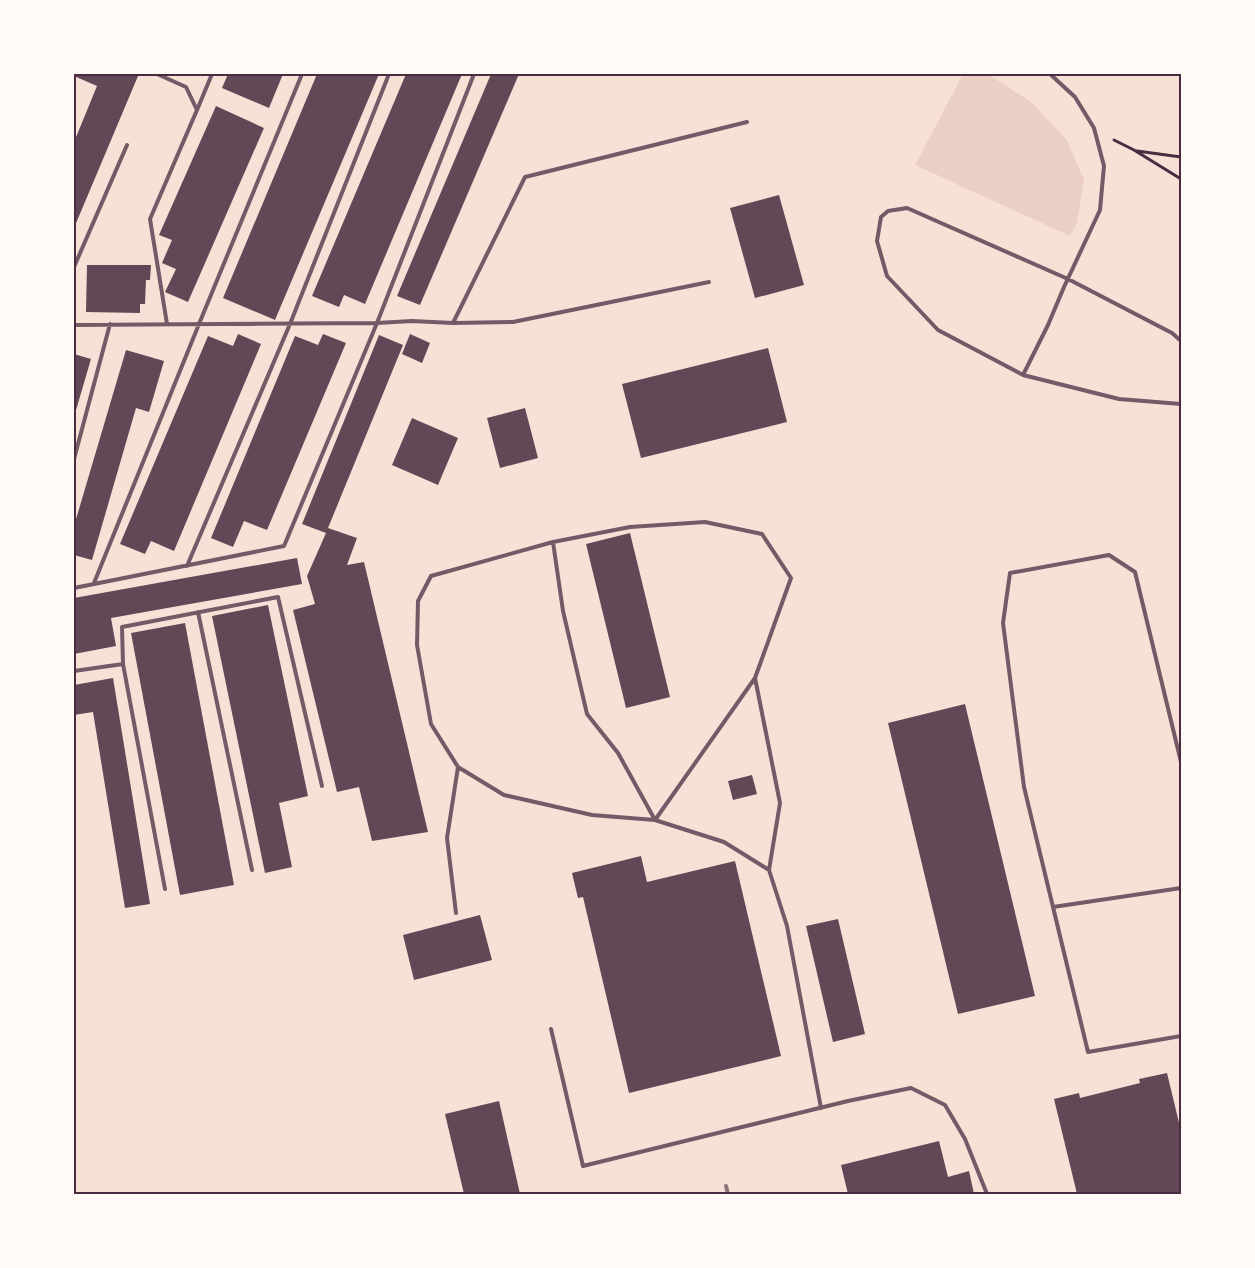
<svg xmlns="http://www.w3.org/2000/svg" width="1255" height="1268" font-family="Inter,sans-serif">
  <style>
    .green { fill: #ebcfc5 }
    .building { fill: #644757 }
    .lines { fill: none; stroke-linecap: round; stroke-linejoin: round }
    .path { stroke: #4a2c40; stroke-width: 3 }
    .service { stroke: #755966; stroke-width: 4 }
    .rail { stroke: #8f747c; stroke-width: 4 }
    .neatline { fill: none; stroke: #4a2c40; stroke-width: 2 }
  </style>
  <rect width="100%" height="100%" fill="#f7e1d7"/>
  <path class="green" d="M963 74H988L1031 102 1067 140 1084 180 1077 223 1070 236 915 165Z"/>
  <path class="building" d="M74 74H133L138 76 74 228V142L97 86 74 76Z
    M228 74H283L269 108 222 88Z
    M317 74H379L275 320 223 298Z
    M406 74H462L365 304 344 295 339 307 312 296Z
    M491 74H519L420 305 397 296Z
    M216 106 264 128 188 302 165 292 176 269 162 263 172 240 159 235Z
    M779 195 804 285 755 298 730 208Z
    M87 265H151L150 280H146L145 304H140V313L86 312Z
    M238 334 261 344 174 551 151 541 145 554 120 544 208 336 233 346Z
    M323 334 346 343 267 530 244 521 233 547 211 538 295 336 318 345Z
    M410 334 430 343 422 363 402 354Z
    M379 335 403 345 328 528 357 538 347 565 364 562 428 832 372 841 359 787 337 792 293 610 315 604 307 576 326 533 302 524Z
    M768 348 787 422 641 458 622 384Z
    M126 350 164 361 149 412 136 408 92 560 74 555V526Z
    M74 354 91 359 74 417Z
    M525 408 538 458 500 468 487 418Z
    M412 418 458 438 438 485 392 465Z
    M630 533 670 697 626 708 586 544Z
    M297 558 302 584 111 618 116 646 74 654V598Z
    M268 605 308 796 279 803 292 867 265 873 212 616Z
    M185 623 234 885 180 895 131 633Z
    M113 678 150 904 125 908 93 712 74 715V685Z
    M965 704 1035 996 958 1014 888 723Z
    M752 775 757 794 733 800 728 781Z
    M641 856 647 882 735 861 781 1056 629 1093 583 897 578 898 572 873Z
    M480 915 492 960 414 980 403 935Z
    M838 919 865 1034 833 1042 806 926Z
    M1167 1073 1181 1131V1194H1077L1054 1099 1079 1093 1080 1098 1140 1083 1139 1079Z
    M499 1101 520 1194H464L445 1114Z
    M939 1141 948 1177 969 1171 974 1194H848L841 1165Z"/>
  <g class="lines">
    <path class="path" d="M1114 140 1134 150 1181 179
      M1137 151 1181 157"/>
    <path class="service" d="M157 74 186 87 197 110 150 219 167 324
      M197 110 212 74
      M74 267 127 145
      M453 323 525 177 747 122
      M74 325 377 323 412 321 453 323 513 322 709 282
      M1181 341 1172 333 1068 279 907 208 888 211 881 217 877 241 887 276 938 330 1023 375 1119 399 1181 404
      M1023 375 1048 325 1064 287 1100 210 1104 166 1094 128 1075 97 1050 74
      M74 459 110 324
      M705 522 762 534 791 578 755 678 655 820 592 815 504 795 458 767 431 724 417 645 418 601 431 576 553 542 630 527Z
      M553 542 563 611 587 714 618 753 655 820 724 842 769 870 787 926 821 1108
      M187 566 290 324 389 74
      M94 583 199 324 302 74
      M74 588 284 546 377 323 474 74
      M198 612 252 870
      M123 664 122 627 278 597 322 786
      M74 671 123 664 165 889
      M755 678 780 803 769 870
      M1181 762 1135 572 1109 555 1010 573 1003 623 1024 787 1053 907 1181 888
      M1053 907 1088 1052 1181 1036
      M456 913 447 838 458 767
      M551 1029 583 1166 848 1101 911 1088 945 1105 965 1139 987 1194"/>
    <path class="rail" d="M726 1186 728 1194"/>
  </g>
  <rect width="1255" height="1268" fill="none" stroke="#fffaf5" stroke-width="150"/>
  <rect x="75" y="75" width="1105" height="1118" class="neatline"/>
</svg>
